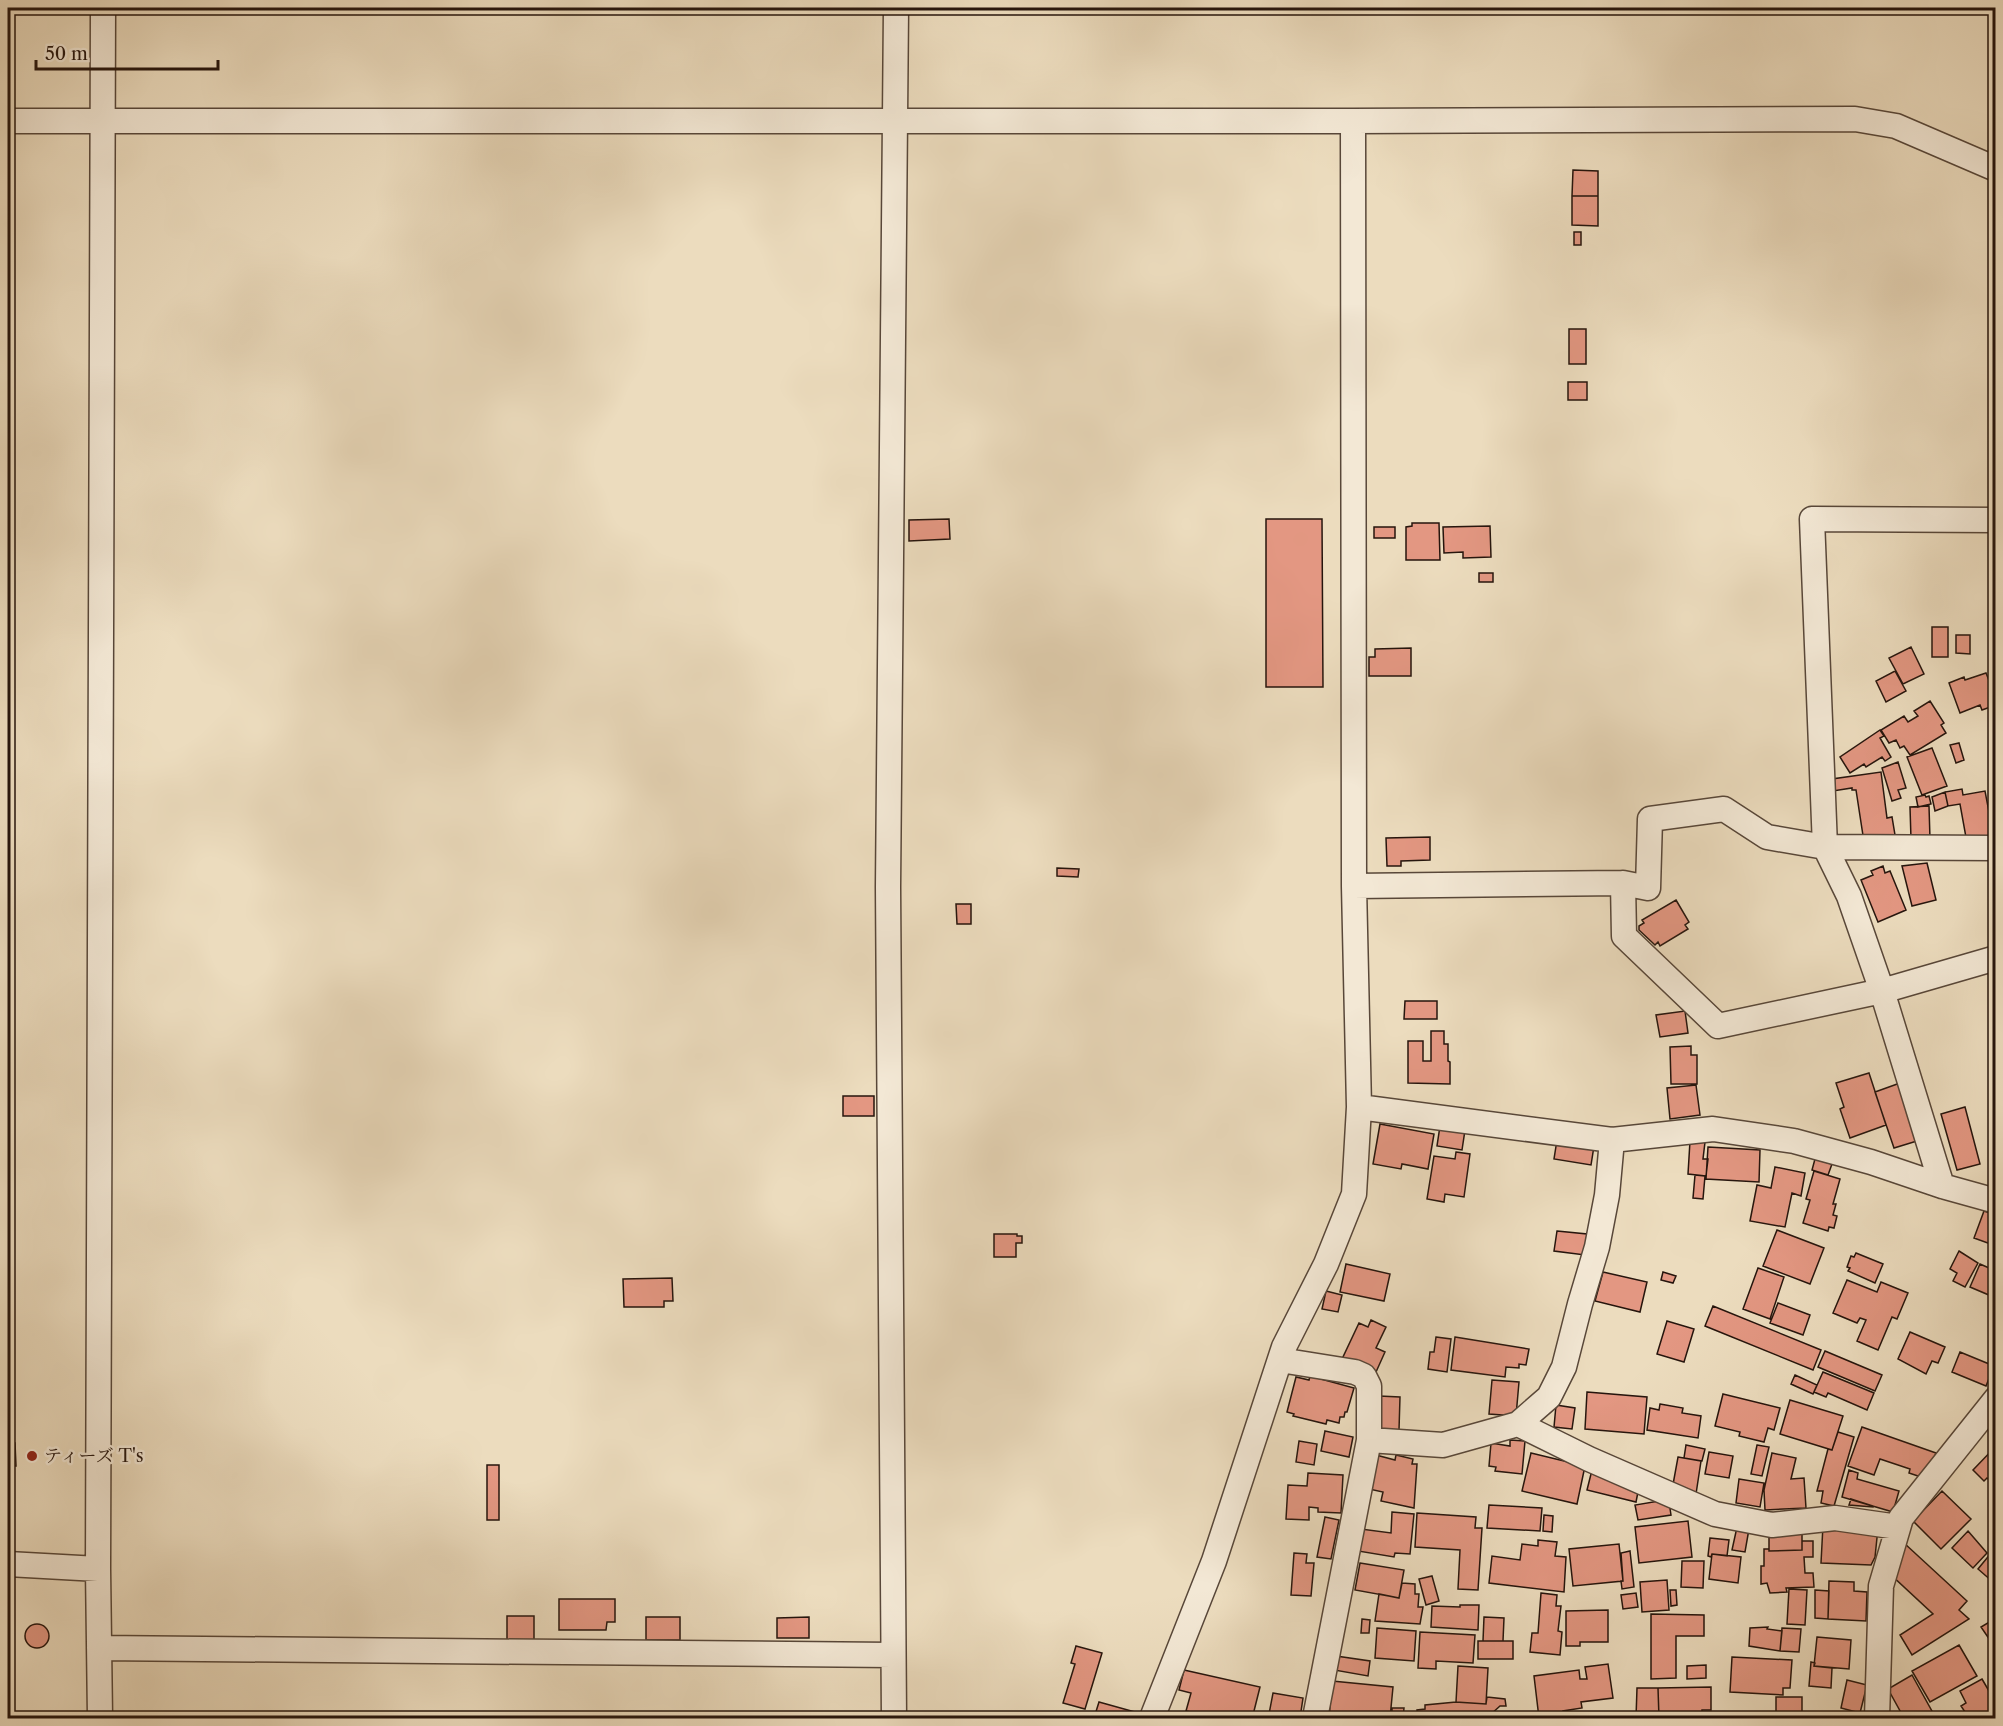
<svg xmlns="http://www.w3.org/2000/svg" width="2003" height="1726" font-family="'Libre Caslon Text','Noto Serif JP',serif">
  <style>
    .building { fill: #e39782; stroke: #26150d; stroke-width: 1.5 }
    .lines { fill: none; stroke-linecap: round; stroke-linejoin: round }
    .minor-casing { stroke: #584739; stroke-width: 27 }
    .minor { stroke: #f3e8d5; stroke-width: 24 }
    .poi-dot { fill: #8f2418; stroke: #f3e8d5; stroke-width: 2 }
    .labels { text-anchor: middle; dominant-baseline: central; stroke-width: 5; stroke-linejoin: round; paint-order: stroke }
    .poi-label { font-size: 18px; fill: #26150d; stroke: #f3e8d5; text-anchor: start }
  </style>
  <rect width="100%" height="100%" fill="#ecdcbe"/>
  <filter id="stains"><feTurbulence type="fractalNoise" baseFrequency=".00333" numOctaves="4"/><feColorMatrix values="0 0 0 0 .2 0 0 0 0 .09 0 0 0 0 .02 0 0 0 .5 -.17"/></filter>
  <radialGradient id="worn" r=".72"><stop offset=".6" stop-color="#630" stop-opacity="0"/><stop offset="1" stop-color="#630" stop-opacity=".3"/></radialGradient>
  <path class="building" d="M1573 170 1598 171V196H1572Z
    M1572 196H1598V226L1572 225Z
    M1574 232H1581V245H1574Z
    M1569 329H1586V364H1569Z
    M1568 382H1587V400H1568Z
    M949 519 950 539 909 541V520Z
    M1266 519H1322L1323 687H1266Z
    M1412 523H1439L1440 560H1406V527L1412 526Z
    M1490 526 1491 557 1463 558V552L1444 553 1443 527Z
    M1374 527H1395V538H1374Z
    M1479 573H1493V582H1479Z
    M1932 627H1948V657H1932Z
    M1956 635H1970V654L1956 653Z
    M1911 647 1924 674 1903 684 1889 658Z
    M1411 648V676H1369V657H1375V649Z
    M1895 671 1906 691 1886 702 1876 681Z
    M1986 673 1996 698V705L1982 710 1980 705 1960 713 1949 683 1964 677 1965 680Z
    M1930 701 1944 723 1941 725 1946 733 1910 755 1904 746 1900 748 1896 740 1889 743 1881 730 1904 716 1908 722 1918 716 1914 711Z
    M1880 730 1884 736 1880 738 1891 757 1885 761 1882 757 1866 767 1864 764 1850 773 1840 757Z
    M1959 743 1964 760 1956 763 1950 745Z
    M1932 748 1947 786 1922 795 1907 757Z
    M1898 762 1906 788 1898 790 1901 798 1892 801 1882 768Z
    M1881 772 1887 818 1892 817 1896 841 1864 842 1856 790H1852V788L1833 791 1832 779Z
    M1962 789 1963 795 1985 791 1994 838 1967 843 1960 804 1948 806 1945 792Z
    M1945 792 1948 806 1935 811 1932 797Z
    M1925 795 1926 797 1929 796 1931 804 1918 807 1916 797Z
    M1929 806 1930 839H1911L1910 807Z
    M1430 837V860L1401 861V866H1387L1386 838Z
    M1927 863 1936 900 1912 906 1902 866Z
    M1883 866 1885 873 1890 871 1906 910 1878 922 1861 880 1873 875 1871 871Z
    M1057 868 1079 869 1078 877 1057 876Z
    M1676 900 1689 922 1685 925 1688 929 1660 946 1658 942 1655 945 1639 930V926L1644 923 1642 920Z
    M956 904H971V924H957Z
    M1405 1001H1437V1019H1404Z
    M1685 1011 1688 1033 1660 1037 1656 1015Z
    M1431 1031H1444V1044H1448V1061L1450 1062V1084L1408 1083V1041H1423V1061H1431Z
    M1691 1046V1055H1697V1084H1671L1670 1047Z
    M1869 1073 1886 1125 1850 1138 1840 1109 1844 1107 1836 1083Z
    M1900 1083 1917 1141 1894 1148 1875 1092Z
    M1696 1085 1700 1115 1670 1119 1667 1088Z
    M843 1096H874V1116H843Z
    M1965 1107 1980 1164 1957 1170 1941 1114Z
    M1380 1124 1434 1134 1428 1169 1402 1164 1401 1169 1373 1164Z
    M1440 1126 1465 1130 1462 1150 1437 1146Z
    M1557 1140 1594 1146 1591 1165 1554 1159Z
    M1690 1141 1705 1142 1703 1159H1708L1706 1176 1688 1174Z
    M1708 1147 1760 1150 1759 1182 1706 1179Z
    M1456 1152 1470 1154 1464 1197 1445 1194 1444 1202 1427 1199 1434 1156 1455 1159Z
    M1815 1159 1832 1164 1828 1175 1812 1170Z
    M1775 1167 1805 1173 1801 1196 1792 1193 1785 1227 1750 1221 1757 1185 1771 1188Z
    M1814 1171 1840 1179 1833 1204H1836L1833 1215 1837 1216 1834 1228 1829 1227 1828 1231 1803 1223 1810 1200 1806 1199Z
    M1695 1175 1705 1176 1703 1199 1693 1198Z
    M1984 1211 1996 1215V1246L1974 1238Z
    M1777 1230 1824 1248 1810 1284 1763 1266Z
    M1557 1231 1587 1234 1585 1255 1554 1251Z
    M994 1234H1017V1236H1022V1243H1016V1257H994Z
    M1959 1251 1978 1263 1965 1287 1953 1281 1957 1273 1950 1269Z
    M1856 1253 1883 1264 1875 1283 1848 1271 1850 1268 1847 1267 1851 1256 1854 1257Z
    M1346 1264 1390 1274 1384 1301 1340 1292Z
    M1980 1264 1996 1271V1298L1970 1287Z
    M1758 1268 1784 1277 1770 1319 1743 1309Z
    M1603 1272 1647 1282 1640 1312 1595 1301Z
    M1663 1272 1676 1276 1673 1283 1661 1280Z
    M672 1278 673 1301H664V1307H624L623 1279Z
    M1847 1280 1877 1292 1881 1282 1908 1293 1897 1319 1892 1317 1878 1350 1857 1341 1866 1320 1860 1318 1857 1323 1833 1313Z
    M1326 1291 1342 1295 1338 1312 1322 1309Z
    M1778 1303 1810 1315 1803 1335 1770 1323Z
    M1713 1306 1821 1350 1813 1370 1705 1326Z
    M1371 1320 1386 1327 1376 1348 1385 1352 1376 1372 1343 1357 1359 1323 1368 1327Z
    M1667 1321 1694 1329 1684 1362 1657 1354Z
    M1910 1332 1945 1347 1938 1363 1932 1361 1926 1374 1898 1359Z
    M1436 1337 1451 1339 1447 1372 1428 1369 1430 1352H1434Z
    M1455 1337 1529 1349 1526 1365 1519 1364V1368L1506 1367 1505 1377 1451 1370Z
    M1825 1351 1882 1375 1875 1391 1818 1367Z
    M1960 1352 1994 1366 1986 1386 1952 1372Z
    M1823 1372 1874 1393 1867 1410 1828 1393 1826 1397 1814 1392Z
    M1795 1375 1817 1385 1813 1394 1791 1384Z
    M1310 1376 1354 1388 1347 1412H1345L1344 1417H1340L1339 1423 1327 1420 1326 1424 1293 1416 1294 1414 1287 1412 1296 1377 1309 1380Z
    M1492 1380 1519 1382 1516 1416 1489 1414Z
    M1587 1392 1647 1397 1644 1434 1585 1429Z
    M1723 1394 1780 1408 1774 1430 1768 1428 1764 1442 1739 1436 1740 1432 1715 1426Z
    M1379 1396 1400 1397 1399 1430H1377Z
    M1790 1400 1843 1416 1832 1450 1780 1434Z
    M1660 1404 1683 1408 1682 1413 1701 1416 1698 1438 1647 1430 1650 1408 1659 1410Z
    M1556 1405 1575 1408 1572 1429 1554 1427Z
    M1862 1427 1936 1453 1927 1479 1909 1473 1910 1469 1880 1459 1874 1475 1848 1466Z
    M1325 1431 1353 1437 1349 1457 1321 1451Z
    M1838 1432 1854 1437 1834 1506 1821 1503 1823 1491H1817L1828 1449 1832 1450Z
    M8 1435H13V1443H15L16 1466H8Z
    M1510 1440 1525 1441 1522 1474 1495 1471 1496 1467 1489 1466 1491 1443 1510 1446Z
    M1299 1441 1317 1444 1314 1465 1296 1462Z
    M1686 1445 1705 1449 1702 1461 1684 1458Z
    M1757 1445 1769 1447 1762 1476 1751 1474Z
    M1996 1446V1486L1987 1478 1984 1481 1973 1470Z
    M1709 1452 1733 1456 1729 1478 1705 1474Z
    M1531 1453 1585 1466 1577 1504 1522 1491Z
    M1772 1453 1796 1458 1791 1479 1804 1478 1806 1508 1765 1510 1764 1490Z
    M1376 1455 1395 1460 1396 1455 1413 1459 1412 1464H1417L1414 1508 1381 1501 1383 1492 1369 1489Z
    M1678 1457 1701 1461 1696 1494 1672 1490Z
    M487 1465H499V1520H487Z
    M1592 1470 1640 1482 1636 1502 1587 1490Z
    M1849 1470 1858 1473 1857 1479 1899 1491 1893 1512 1842 1497Z
    M1308 1473 1343 1475 1341 1513 1318 1512V1508L1309 1507V1520L1286 1519 1288 1485 1307 1486Z
    M1739 1479 1764 1483 1760 1507 1736 1503Z
    M1942 1491 1971 1519 1941 1549 1913 1521Z
    M1851 1499 1873 1506V1507L1849 1505Z
    M1659 1501 1660 1503 1669 1502 1671 1515 1638 1520 1635 1505Z
    M1489 1505 1542 1508 1540 1531 1487 1528Z
    M1392 1512 1414 1514 1410 1554 1395 1553 1394 1557 1352 1550 1361 1529 1391 1533Z
    M1417 1513 1476 1517 1475 1528H1482L1478 1590 1458 1589 1460 1550 1415 1547Z
    M1544 1515 1553 1516 1552 1532 1543 1531Z
    M1325 1517 1339 1520 1331 1559 1317 1557Z
    M1688 1521 1692 1557 1639 1563 1635 1527Z
    M1823 1525 1878 1528 1875 1557 1871 1565 1821 1563Z
    M1737 1527 1749 1529 1745 1552 1732 1550Z
    M1802 1527V1550L1769 1551V1528Z
    M1968 1531 1987 1553 1973 1568 1952 1548Z
    M1710 1538 1729 1540 1727 1556 1712 1554 1711 1557 1708 1556Z
    M1538 1540 1557 1542 1555 1556 1566 1557 1564 1592 1489 1583 1492 1556 1520 1560 1522 1544 1538 1546Z
    M1802 1541H1813V1557H1804L1805 1573H1813L1814 1587 1786 1588 1787 1592 1770 1593 1767 1583 1761 1584V1566H1764V1549H1769V1551L1802 1550Z
    M1904 1543 1967 1601 1959 1610 1969 1619 1912 1655 1900 1635 1933 1614 1889 1573Z
    M1619 1544 1623 1581 1573 1586 1569 1549Z
    M1996 1547V1579L1993 1582 1978 1569Z
    M1630 1551 1634 1587 1622 1589 1621 1581H1623L1621 1553Z
    M1294 1553 1307 1554 1306 1563H1314L1311 1596 1291 1595Z
    M1712 1554 1741 1557 1738 1583 1709 1579Z
    M1682 1561H1704L1703 1588 1681 1587Z
    M1360 1563 1404 1570 1399 1598 1355 1590Z
    M1432 1576 1439 1601 1426 1605 1419 1579Z
    M1667 1580 1669 1610 1642 1612 1640 1582Z
    M1829 1581 1854 1582V1591L1867 1592 1866 1621 1828 1619Z
    M1402 1583 1415 1584V1594H1419L1418 1607H1423L1420 1624 1375 1621 1379 1594 1399 1598Z
    M1789 1589 1807 1590 1805 1625 1787 1624Z
    M1670 1590H1676L1677 1605 1671 1606Z
    M1815 1590 1829 1591 1828 1619 1815 1618Z
    M1541 1593 1557 1595 1556 1606H1561L1558 1631 1562 1632 1560 1655 1530 1652 1532 1633H1538Z
    M1636 1593 1638 1607 1623 1609 1621 1595Z
    M559 1599H615V1622H607L606 1630H559Z
    M1460 1605H1479L1478 1630 1431 1627 1432 1606 1460 1607Z
    M1608 1610V1642H1580V1646H1566V1611Z
    M1651 1614 1704 1615V1636H1676V1678L1651 1679Z
    M507 1616H534V1640H507Z
    M646 1617H680V1640H646Z
    M809 1617V1638H777V1618Z
    M1484 1617 1504 1618 1503 1641H1483Z
    M1996 1618V1649L1981 1627Z
    M1362 1619 1370 1620 1369 1633H1361Z
    M25 1636a12 12 0 1 1 24 0a12 12 0 1 1-24 0Z
    M1768 1627 1767 1629 1782 1631 1780 1651 1749 1646 1750 1628Z
    M1377 1628 1416 1631 1414 1661 1375 1658Z
    M1782 1628 1801 1629 1799 1652 1780 1651Z
    M1420 1632 1475 1635 1473 1663 1436 1661V1669L1418 1668Z
    M1817 1637 1851 1640 1849 1669 1814 1666Z
    M1478 1641H1513V1659H1478Z
    M1959 1645 1977 1676 1930 1702 1912 1671Z
    M1076 1646 1102 1653 1085 1709 1063 1703 1075 1664 1071 1663Z
    M1336 1656 1370 1661 1368 1676 1334 1670Z
    M1732 1657 1792 1660 1790 1688H1783V1695L1730 1692Z
    M1811 1662 1815 1663 1814 1666 1832 1668 1831 1688 1809 1686Z
    M1608 1664 1613 1698 1581 1702 1582 1708 1563 1711 1564 1718H1539L1534 1676 1579 1670 1580 1679H1587L1585 1667Z
    M1706 1665V1678L1687 1679V1666Z
    M1458 1666 1488 1668 1486 1704 1456 1702Z
    M1184 1670 1260 1687 1253 1715 1259 1716V1718H1221L1186 1711 1191 1693 1179 1690Z
    M1912 1675 1933 1713 1922 1718 1921 1716 1916 1718H1904L1888 1689Z
    M1982 1679 1996 1703V1717L1992 1718H1969L1961 1706 1966 1703 1960 1691Z
    M1847 1680 1867 1685 1860 1713 1841 1708Z
    M1332 1681 1393 1687 1390 1718H1329Z
    M1711 1687V1710H1702V1718H1659L1658 1688Z
    M1637 1688H1658L1659 1718H1636Z
    M1273 1693 1303 1698 1300 1718 1269 1714Z
    M1487 1697 1505 1699 1506 1706H1500L1490 1715 1418 1718 1417 1710 1425 1709V1705L1456 1702 1486 1704Z
    M1776 1697H1802V1718H1776Z
    M1099 1702 1135 1712 1133 1718H1094Z
    M1392 1708H1404L1403 1718H1392Z"/>
  <g class="lines">
    <defs>
      <path id="minor" d="M8 121H1353L1855 119 1896 126 1996 169
        M1623 883 1624 936 1718 1026 1882 991 1996 958
        M1354 886 1623 883 1648 888 1650 819 1724 809 1767 837 1825 847 1996 848
        M1359 1107 1612 1140 1713 1129 1794 1141 1871 1162 1942 1186 1996 1201
        M1942 1186 1882 991 1849 896 1825 847 1812 519 1996 520
        M1280 1360 1355 1372 1364 1376 1369 1386V1440
        M1518 1424 1589 1459 1715 1514 1772 1525 1835 1518 1898 1527
        M8 1564 98 1569
        M99 1648 892 1655
        M100 1718 98 1569 103 8
        M894 1718 888 887 896 8
        M1152 1718 1214 1561 1284 1347 1326 1264 1354 1194 1359 1107 1354 886 1353 121
        M1315 1718 1369 1440 1443 1445 1518 1424 1549 1397 1564 1367 1580 1304 1597 1247 1607 1195 1612 1140
        M1877 1718 1881 1586 1901 1518 1996 1399"/>
    </defs>
    <use href="#minor" class="minor-casing"/>
    <use href="#minor" class="minor"/>
  </g>
  <circle class="poi-dot" cx="32" cy="1456" r="6"/>
  <g class="labels">
    <g class="poi-label">
      <text x="44" y="1456">ティーズ T's</text>
    </g>
  </g>
  <rect width="2003" height="1726" fill="none" stroke="#ecdcbe" stroke-width="30"/>
  <rect x="9" y="9" width="1985" height="1708" fill="none" stroke="#26150d" stroke-width="3"/>
  <rect x="15" y="15" width="1973" height="1696" fill="none" stroke="#26150d" stroke-width="1.5"/>
  <path d="M36 60v9h182v-9" fill="none" stroke="#26150d" stroke-width="3"/>
  <text x="45" y="60" font-size="18" fill="#26150d" stroke="#f3e8d5" stroke-width="4.5" paint-order="stroke">50 m</text>
  <rect width="100%" height="100%" filter="url(#stains)"/>
  <rect width="100%" height="100%" fill="url(#worn)"/>
</svg>
